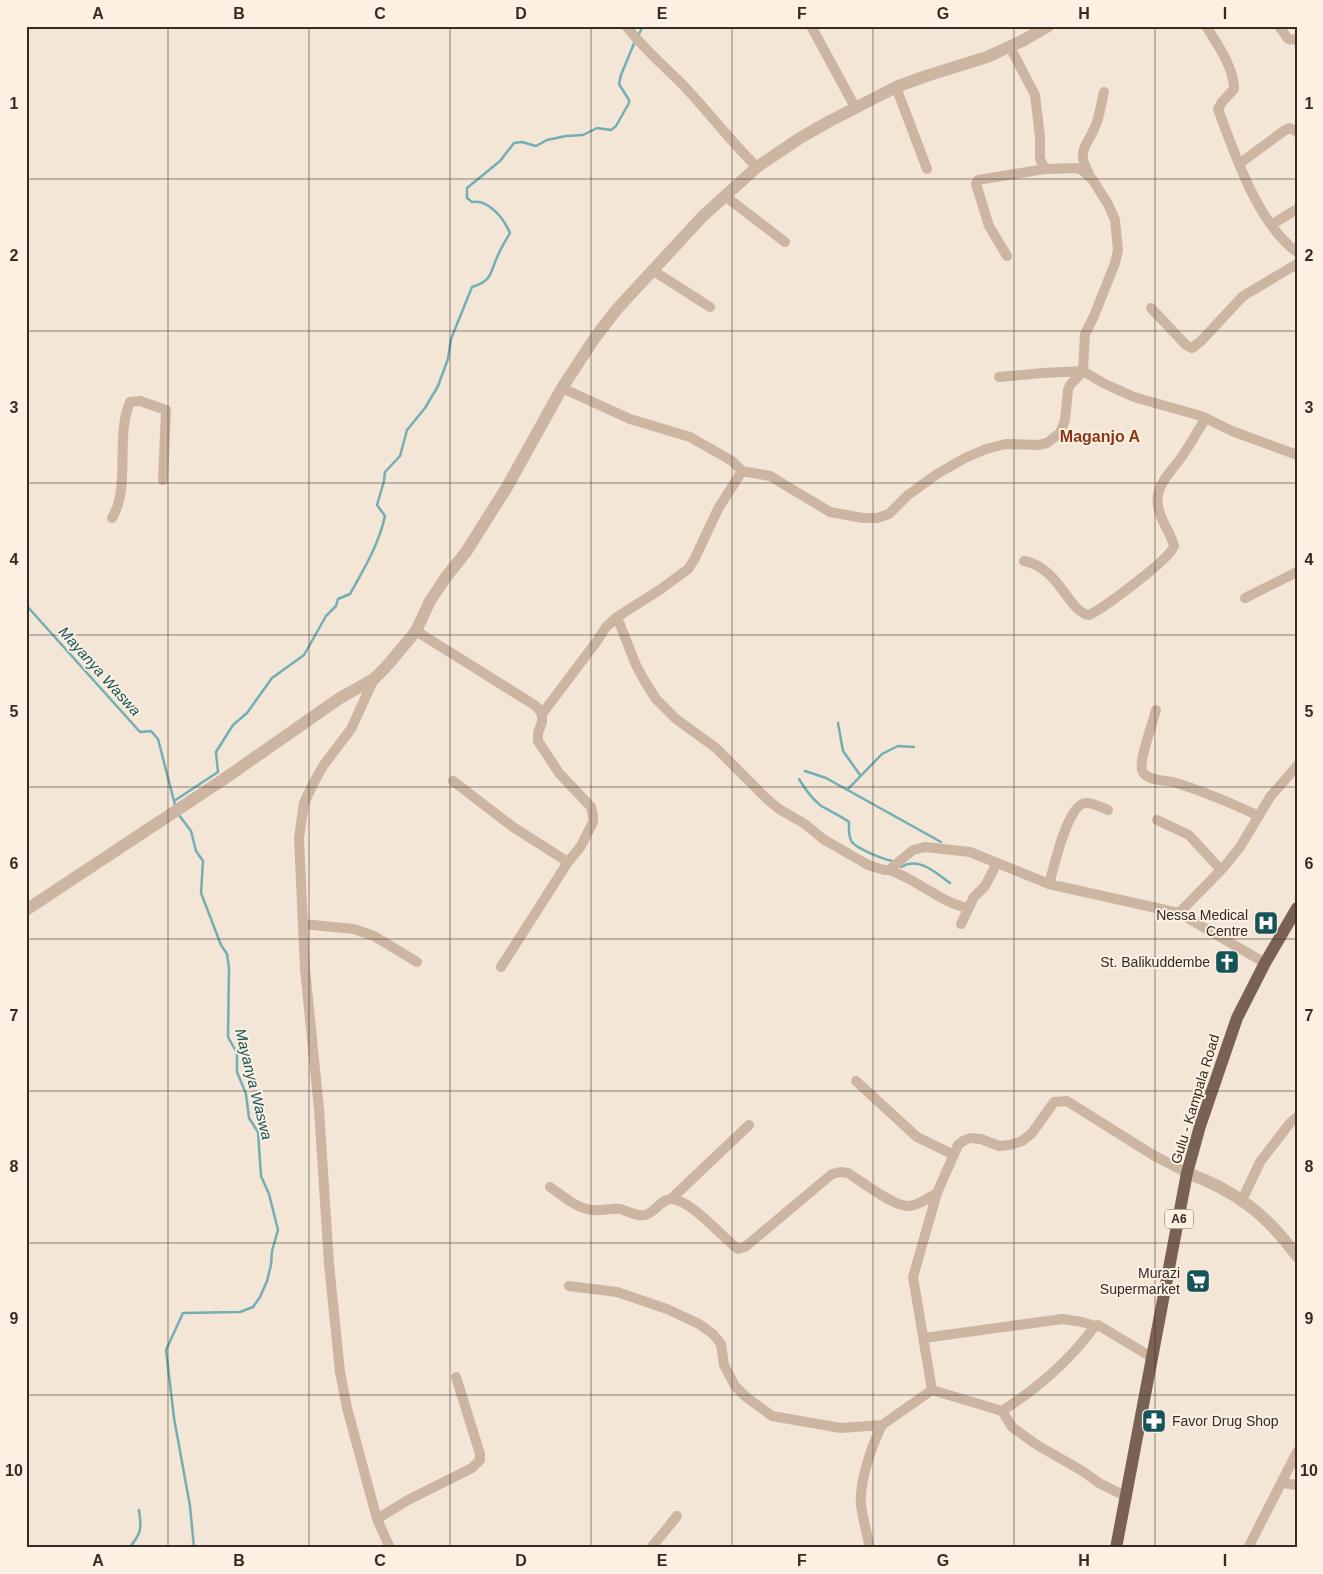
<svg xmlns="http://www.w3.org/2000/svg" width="1323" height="1574" font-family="Helvetica,sans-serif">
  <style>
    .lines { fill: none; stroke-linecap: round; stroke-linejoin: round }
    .stream { stroke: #72aeb3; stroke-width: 2.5 }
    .minor { stroke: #ccb6a1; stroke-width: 10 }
    .tertiary { stroke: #ccb6a1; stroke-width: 12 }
    .primary { stroke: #796154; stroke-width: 12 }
    .grid { fill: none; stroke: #352a25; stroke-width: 1; stroke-opacity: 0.55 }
    .labels { text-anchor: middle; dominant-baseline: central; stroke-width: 4; stroke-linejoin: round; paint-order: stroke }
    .shield { fill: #fbf0e2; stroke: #70655e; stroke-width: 1 }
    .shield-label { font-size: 12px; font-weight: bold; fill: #352a25 }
    .poi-label { font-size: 14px; fill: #352a25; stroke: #fbf0e2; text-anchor: end }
    .street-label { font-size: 14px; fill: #352a25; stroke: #fbf0e2 }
    .water-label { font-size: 15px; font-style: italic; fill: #17545a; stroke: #fbf0e2 }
    .quarter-label { font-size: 16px; font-weight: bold; fill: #8c3616; stroke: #fbf0e2 }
    .neatline { fill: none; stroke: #352a25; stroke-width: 2 }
    .grid-label { font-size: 16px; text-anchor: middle; font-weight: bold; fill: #352a25 }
  </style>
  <rect width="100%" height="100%" fill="#f3e6d6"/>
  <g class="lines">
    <path class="stream" d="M638 36 643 26
      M26 605 140 732 151 731 158 739 175 805
      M838 723 843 751 860 775
      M805 771 826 778 941 842
      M799 779C805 789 811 798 820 805 829 811 840 815 849 822 849 828 848 837 852 842 857 849 883 859 892 861L893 863
      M848 789 882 754 898 746 914 747
      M174 801 218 772 216 752 233 725 247 713 272 678 304 655 326 616 336 606 338 599 350 594C364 569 379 544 385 516L377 505 384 481 385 472 400 456 407 430 425 408 438 386 448 359 451 339 472 287C493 281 490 272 498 255 501 248 506 240 510 233 504 219 489 199 472 202L467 198V188L500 161 514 143 522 142 536 146 547 140 566 136 583 135 597 128 611 130 616 126 629 103V100L619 84 621 75 635 41
      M179 815 191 831 196 851 203 861 201 893 221 945 227 954 229 968 228 1037 237 1053V1072L246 1094 249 1118 258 1132 261 1176 269 1194 278 1230 272 1251 271 1265 267 1281 260 1297 253 1307 240 1312 183 1313 166 1350 174 1418 190 1506 194 1548
      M901 867C919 856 936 873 950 883
      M129 1548C141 1534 142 1529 139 1510"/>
    <path class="minor" d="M626 26C643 48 663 65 682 84 708 111 730 141 757 167
      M811 26 855 107
      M1206 26C1217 44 1234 67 1234 89L1222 102 1218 109C1235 154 1257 223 1297 252
      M1279 26 1288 39 1297 40
      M896 87 927 169
      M1239 164 1285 130 1290 128 1297 132
      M1089 174C1076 150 1086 148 1095 127 1100 116 1101 103 1104 92
      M725 196 785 242
      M1271 225 1297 209
      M1007 256 989 226 976 184 978 180 1045 169
      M652 270 710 307
      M1151 308 1186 345 1192 348 1201 341 1243 296 1297 264
      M999 377 1043 373 1083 371 1103 383 1134 397 1201 416 1232 431 1297 455
      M562 388 630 419 690 437 732 461 742 471 770 476 830 512 863 518H877L889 514 908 495 937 474 965 458 986 449 1006 444 1038 445 1047 443 1060 433 1065 420 1068 390 1070 385 1083 371 1085 334 1094 316 1115 263 1118 250 1115 220 1108 204 1092 179 1082 170 1077 168 1045 169 1040 159V137L1035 95 1010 47
      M112 518C131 488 115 437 130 402L140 401 166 410 163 480
      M1024 561C1059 567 1069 613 1089 615 1104 608 1170 559 1174 546 1171 532 1160 521 1158 506 1154 485 1173 470 1183 455 1191 443 1198 430 1206 418
      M1245 598 1297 572
      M617 617 636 665 644 680 656 699 676 719 716 748 767 799 779 809 805 824 823 839 868 865 884 870H889L913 850 925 847 970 852 1049 884 1179 913 1265 963
      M416 631 536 706 542 714V722L538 733V741L559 773 591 807 593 815V822L581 846 568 862 501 967
      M374 679 351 729 323 766 313 784 304 803 299 838 305 969 319 1109 329 1264 340 1372 347 1408 377 1519 390 1548
      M1156 710C1153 723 1139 759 1142 770 1145 781 1165 780 1173 782 1203 791 1231 803 1259 816
      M542 714 597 641 606 627 617 617 661 589 688 569 694 560 718 509 742 471
      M453 781 513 827 568 862
      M1157 820 1189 835 1221 870
      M889 870C917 879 939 902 968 908
      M1049 884C1054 868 1067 804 1086 803 1092 802 1102 808 1108 810
      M1179 913 1224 867 1240 847 1270 797 1297 766
      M303 924 354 929 374 936 417 962
      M961 924 974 897 985 886 997 863
      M856 1081 917 1137 954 1155
      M550 1187C563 1196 577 1209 593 1210 602 1211 611 1208 620 1209 628 1211 637 1217 645 1215 655 1213 661 1199 671 1199 690 1199 722 1237 738 1249L745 1247 832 1174 840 1172 848 1173C861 1181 894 1207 908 1206 918 1206 928 1198 937 1193
      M671 1199 749 1125
      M1242 1200 1260 1162 1290 1123 1297 1117
      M569 1286 617 1292 667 1309 699 1324 713 1334 721 1344 724 1365 735 1386 746 1397 772 1416 841 1428 882 1425 932 1390
      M924 1338 1062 1319 1082 1322 1095 1326
      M932 1390 913 1277 937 1193 958 1145 963 1141 970 1138 981 1139 999 1146 1010 1145 1022 1141 1032 1133 1054 1102 1067 1101 1153 1155 1187 1173
      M932 1390 1002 1411C1038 1388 1070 1360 1095 1326L1098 1325 1153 1358
      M1002 1411 1012 1427 1037 1445 1084 1472 1099 1483 1125 1496
      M1282 1483 1297 1485
      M377 1519 408 1500 472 1468 480 1460V1454L456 1377
      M651 1548 677 1516
      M870 1548C867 1534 863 1519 861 1505 859 1482 872 1445 882 1425
      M1248 1548 1297 1452"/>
    <path class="tertiary" d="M26 910 224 779 340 698 374 679 386 667 416 631 430 601 446 577 466 552 507 487 562 388 594 339 617 309 703 216 757 167 800 138 830 121 896 87 926 76 987 57 1024 40 1048 26
      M1187 1173C1235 1190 1267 1215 1297 1256"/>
    <path class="primary" d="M1116 1548 1187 1173 1200 1126 1237 1018 1265 963 1297 908"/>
  </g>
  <path class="grid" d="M168 26V1548M309 26V1548M450 26V1548M591 26V1548M732 26V1548M873 26V1548M1014 26V1548M1155 26V1548M26 179H1297M26 331H1297M26 483H1297M26 635H1297M26 787H1297M26 939H1297M26 1091H1297M26 1243H1297M26 1395H1297"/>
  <defs>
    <symbol id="hospital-square" viewBox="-11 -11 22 22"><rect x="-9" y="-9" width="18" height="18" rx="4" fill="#17545a" stroke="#fbf0e2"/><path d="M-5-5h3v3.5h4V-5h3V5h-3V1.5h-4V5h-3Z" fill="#fff"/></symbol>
    <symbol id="church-square" viewBox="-11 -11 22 22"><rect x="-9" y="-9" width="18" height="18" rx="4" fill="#17545a" stroke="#fbf0e2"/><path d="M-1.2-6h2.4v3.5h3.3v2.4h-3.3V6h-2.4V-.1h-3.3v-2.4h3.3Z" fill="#fff"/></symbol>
    <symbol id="supermarket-square" viewBox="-11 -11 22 22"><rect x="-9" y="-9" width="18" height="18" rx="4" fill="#17545a" stroke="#fbf0e2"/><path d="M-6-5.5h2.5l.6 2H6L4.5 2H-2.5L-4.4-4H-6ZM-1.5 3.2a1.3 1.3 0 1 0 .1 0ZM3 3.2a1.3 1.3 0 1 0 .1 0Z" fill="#fff"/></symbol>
    <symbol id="pharmacy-square" viewBox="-11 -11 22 22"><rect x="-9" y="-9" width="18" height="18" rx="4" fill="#17545a" stroke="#fbf0e2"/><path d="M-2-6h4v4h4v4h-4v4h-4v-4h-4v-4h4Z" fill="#fff"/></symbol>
  </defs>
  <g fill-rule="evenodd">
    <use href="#hospital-square" x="1252" y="909" width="28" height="28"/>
    <use href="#church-square" x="1213" y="948" width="28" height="28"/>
    <use href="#supermarket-square" x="1184" y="1267" width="28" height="28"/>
    <use href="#pharmacy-square" x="1140" y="1407" width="28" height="28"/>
  </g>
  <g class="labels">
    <rect class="shield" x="1165" y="1209.5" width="28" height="19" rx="4"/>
    <g class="shield-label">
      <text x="1179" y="1219">A6</text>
    </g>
    <g class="poi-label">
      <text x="1248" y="915">Nessa Medical<tspan x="1248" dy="16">Centre</tspan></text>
      <text x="1210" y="962">St. Balikuddembe</text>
      <text x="1180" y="1273">Murazi<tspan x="1180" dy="16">Supermarket</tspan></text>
      <text x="1172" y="1421" text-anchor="start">Favor Drug Shop</text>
    </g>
    <g class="street-label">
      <text transform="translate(1195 1099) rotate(-73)">Gulu - Kampala Road</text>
    </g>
    <g class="water-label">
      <text transform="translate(100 671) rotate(48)">Mayanya Waswa</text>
      <text transform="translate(254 1084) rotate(76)">Mayanya Waswa</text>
    </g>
    <g class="quarter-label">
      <text x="1100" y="436">Maganjo A</text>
    </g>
  </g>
  <rect width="1323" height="1574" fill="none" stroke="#fbf0e2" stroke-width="55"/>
  <rect x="28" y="28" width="1268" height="1518" class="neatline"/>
  <g class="grid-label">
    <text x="98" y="19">A</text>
    <text x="239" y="19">B</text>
    <text x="380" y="19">C</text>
    <text x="521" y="19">D</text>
    <text x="662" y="19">E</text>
    <text x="802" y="19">F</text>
    <text x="943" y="19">G</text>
    <text x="1084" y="19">H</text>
    <text x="1225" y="19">I</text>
    <text x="14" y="109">1</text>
    <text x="1309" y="109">1</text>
    <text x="14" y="261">2</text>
    <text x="1309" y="261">2</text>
    <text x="14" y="413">3</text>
    <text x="1309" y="413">3</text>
    <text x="14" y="565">4</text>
    <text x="1309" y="565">4</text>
    <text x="14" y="717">5</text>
    <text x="1309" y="717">5</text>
    <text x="14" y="869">6</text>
    <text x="1309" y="869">6</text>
    <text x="14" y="1021">7</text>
    <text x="1309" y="1021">7</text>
    <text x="14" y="1172">8</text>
    <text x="1309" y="1172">8</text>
    <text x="14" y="1324">9</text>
    <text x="1309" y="1324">9</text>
    <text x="14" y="1476">10</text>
    <text x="1309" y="1476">10</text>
    <text x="98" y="1566">A</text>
    <text x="239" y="1566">B</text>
    <text x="380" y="1566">C</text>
    <text x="521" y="1566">D</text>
    <text x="662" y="1566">E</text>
    <text x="802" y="1566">F</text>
    <text x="943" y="1566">G</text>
    <text x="1084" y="1566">H</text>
    <text x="1225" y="1566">I</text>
  </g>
</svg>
